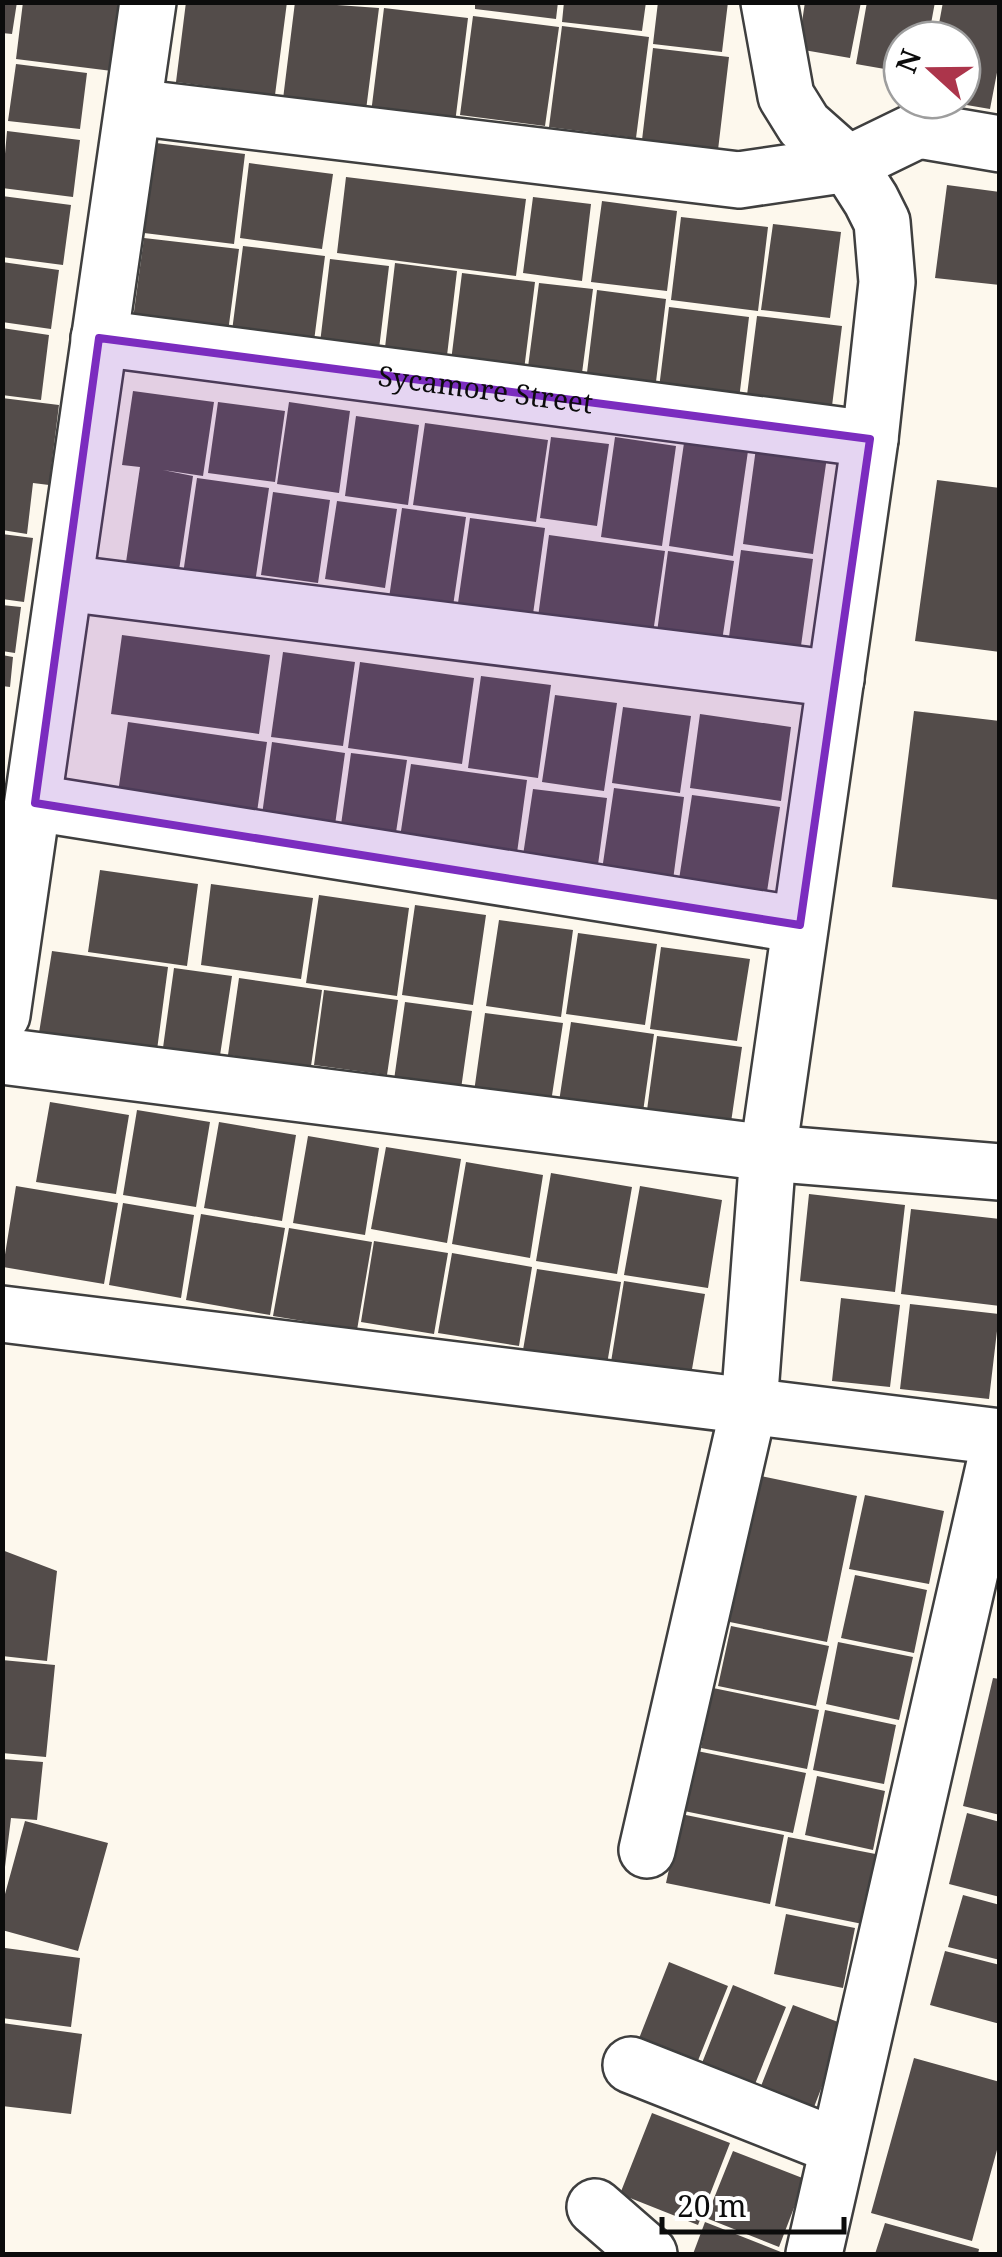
<svg xmlns="http://www.w3.org/2000/svg" width="1002" height="2257" font-family="'Noto Serif',serif">
  <style>
    .building { fill: #534c4a }
    .lines { fill: none; stroke-linecap: round; stroke-linejoin: round }
    .minor-casing { stroke: #3f3f3f; stroke-width: 60 }
    .minor { stroke: #fff; stroke-width: 55 }
    .marked { fill: #7b2cbf; fill-opacity: 0.2; stroke: #7b2cbf; stroke-width: 8; stroke-linejoin: round }
    .labels { text-anchor: middle; dominant-baseline: central; stroke-width: 10; stroke-linejoin: round; paint-order: stroke }
    .street-label { font-size: 28px; fill: #0c0c0c; stroke: #fff }
  </style>
  <rect width="100%" height="100%" fill="#fdf8ed"/>
  <path class="building" d="M2 2H17L12 34 2 33Z
    M23 2 121 3 112 71 16 59Z
    M186 2H287L275 95 176 82Z
    M295 2 379 8 366 110 283 99Z
    M475 2H558L556 19 475 9Z
    M564 2H646L642 31 562 22Z
    M658 2H728L722 52 653 44Z
    M805 2H861L850 58 798 49Z
    M867 2H935L928 40H902V72L856 64Z
    M943 2 1000 4V57L990 109 949 102 962 100V40H936Z
    M384 8 468 18 455 123 371 113Z
    M473 16 559 27 545 126 460 115Z
    M562 26 649 37 636 138 549 127Z
    M653 48 729 57 718 150 642 140Z
    M16 64 87 73 80 129 8 121Z
    M7 131 80 140 73 197 2 188Z
    M156 143 245 154 234 244 144 233Z
    M249 163 333 174 322 249 240 238Z
    M346 177 526 199 516 276 337 253Z
    M947 185 1000 192V285L935 278Z
    M2 196 71 205 63 265 2 257Z
    M533 197 591 204 582 281 523 273Z
    M602 201 677 211 667 291 591 282Z
    M681 217 768 227 758 311 671 300Z
    M773 224 841 232 830 318 761 310Z
    M144 238 239 249 228 332 133 319Z
    M243 246 325 256 314 341 232 331Z
    M330 259 389 266 379 349 320 343Z
    M2 262 59 270 51 329 2 322Z
    M395 263 457 271 446 364 384 356Z
    M462 273 535 282 524 370 451 361Z
    M539 283 593 289 582 373 528 367Z
    M597 290 666 299 655 390 586 381Z
    M669 307 749 317 739 399 659 388Z
    M757 316 842 326 830 422 745 411Z
    M2 328 49 335 41 400 2 395Z
    M133 391 214 402 203 476 163 470 193 476 178 577 125 569 140 467 122 465Z
    M2 398 59 405 49 485 33 483 27 534 2 530Z
    M218 402 285 411 275 482 208 473Z
    M289 402 350 411 339 493 277 484Z
    M356 416 419 425 408 505 345 496Z
    M425 423 548 440 536 522 413 505Z
    M551 437 609 444 597 526 540 518Z
    M615 437 676 446 662 546 601 537Z
    M684 443 748 451 733 556 669 546Z
    M756 448 827 457 813 554 743 544Z
    M197 478 269 488 255 583 183 574Z
    M937 480 1000 488V652L915 641Z
    M273 492 330 500 318 583 261 575Z
    M337 501 397 509 385 588 325 579Z
    M402 508 466 517 453 606 389 598Z
    M470 518 545 528 533 614 458 603Z
    M2 534 33 538 24 602 2 599Z
    M549 535 665 551 653 633 538 617Z
    M741 550 813 559 800 653 728 644Z
    M668 551 734 561 722 641 657 632Z
    M2 605 21 607 15 653 2 651Z
    M122 635 270 655 259 734 111 714Z
    M283 652 355 662 343 746 271 737Z
    M2 655 13 657 10 687 2 686Z
    M360 662 474 678 462 764 348 748Z
    M481 676 551 685 538 778 468 768Z
    M555 695 617 703 604 791 542 782Z
    M623 707 691 716 680 793 612 783Z
    M914 711 1000 721V900L892 887Z
    M700 714 791 727 781 801 690 788Z
    M128 722 267 742 255 826 116 807Z
    M272 742 345 753 334 832 261 822Z
    M351 753 407 760 395 839 340 832Z
    M411 764 527 780 516 860 399 844Z
    M614 788 684 797 673 880 602 870Z
    M533 789 607 798 597 872 522 862Z
    M692 795 780 807 766 898 678 886Z
    M100 870 198 884 187 966 88 952Z
    M211 884 313 898 301 979 201 965Z
    M319 895 409 908 397 996 306 983Z
    M415 905 486 915 473 1005 402 995Z
    M499 920 573 930 561 1017 486 1006Z
    M578 933 657 944 645 1025 566 1014Z
    M661 947 750 959 737 1041 650 1029Z
    M52 951 168 967 157 1050 39 1033Z
    M174 968 232 976 219 1062 162 1055Z
    M239 978 322 990 311 1066 228 1055Z
    M324 990 398 1000 387 1075 314 1065Z
    M405 1002 472 1011 461 1089 394 1080Z
    M485 1013 563 1023 551 1102 474 1092Z
    M571 1022 654 1034 641 1126 557 1115Z
    M657 1036 742 1047 729 1136 645 1125Z
    M50 1102 129 1115 116 1194 36 1182Z
    M137 1110 210 1122 196 1207 123 1195Z
    M219 1122 296 1135 282 1221 204 1208Z
    M308 1136 379 1148 365 1235 293 1223Z
    M386 1147 461 1159 447 1243 371 1229Z
    M466 1162 543 1175 530 1258 452 1244Z
    M551 1173 632 1187 617 1274 536 1261Z
    M16 1186 118 1203 104 1284 3 1267Z
    M640 1186 722 1200 708 1288 624 1275Z
    M809 1194 905 1205 895 1292 800 1281Z
    M123 1203 194 1215 181 1298 109 1285Z
    M911 1209 1000 1219V1306L901 1294Z
    M201 1214 285 1228 270 1315 186 1300Z
    M289 1228 372 1242 357 1330 273 1316Z
    M374 1241 448 1253 434 1334 361 1322Z
    M452 1253 532 1267 519 1346 438 1333Z
    M537 1269 621 1282 607 1364 523 1350Z
    M624 1281 705 1294 691 1375 611 1362Z
    M841 1298 900 1305 890 1387 832 1381Z
    M910 1304 999 1314 989 1399 900 1389Z
    M751 1474 857 1496 827 1642 720 1620Z
    M865 1495 944 1511 929 1584 849 1569Z
    M2 1550 57 1571 47 1661 2 1656Z
    M855 1575 927 1590 914 1653 841 1638Z
    M731 1626 829 1646 816 1706 718 1686Z
    M838 1642 913 1657 899 1720 826 1704Z
    M2 1660 55 1665 46 1757 2 1753Z
    M993 1678 1000 1679V1815L963 1806Z
    M713 1688 819 1710 807 1769 701 1748Z
    M825 1710 896 1725 884 1784 813 1770Z
    M697 1751 806 1773 793 1833 684 1811Z
    M2 1759 43 1762 37 1820 11 1818 5 1867Z
    M817 1776 885 1791 873 1850 805 1835Z
    M967 1813 1000 1822V1897L949 1884Z
    M681 1814 784 1835 770 1904 666 1883Z
    M25 1821 108 1843 78 1951 2 1930V1905Z
    M788 1837 891 1857 877 1927 775 1906Z
    M963 1895 1000 1905V1960L948 1947Z
    M786 1914 855 1928 843 1988 774 1974Z
    M5 1948 80 1958 71 2027 2 2018Z
    M945 1951 1000 1965V2024L930 2005Z
    M669 1962 728 1986 697 2063 638 2041Z
    M733 1985 786 2007 755 2084 702 2063Z
    M793 2005 846 2025 814 2107 761 2086Z
    M2 2023 82 2034 71 2114 2 2106Z
    M914 2058 1000 2082V2139L972 2241 871 2213Z
    M652 2113 730 2143 698 2225 620 2194Z
    M733 2151 805 2179 779 2247 706 2218Z
    M705 2222 786 2254H693Z
    M885 2223 979 2249 978 2254H875Z"/>
  <g class="lines">
    <defs>
      <g id="minor">
        <path d="M134 107 739 180 848 164 918 130 1000 144"/>
        <path id="s1" d="M99 338 870 439"/>
        <path d="M65 583 836 679"/>
        <path d="M35 803 800 925"/>
        <path d="M2 1015 148 2"/>
        <path d="M2 1056 768 1153 1000 1172"/>
        <path d="M2 1314 1000 1437"/>
        <path d="M647 1850 749 1406 768 1153 870 439 887 282 882 222 871 200 848 164 804 125 786 96 769 2"/>
        <path d="M631 2065 838 2147"/>
        <path d="M595 2207 649 2254"/>
        <path d="M814 2254 1000 1441"/>
      </g>
    </defs>
    <use href="#minor" class="minor-casing"/>
    <use href="#minor" class="minor"/>
  </g>
  <path class="marked" d="M99 338 870 439 800 925 35 803Z"/>
  <g class="labels">
    <g class="street-label">
      <text stroke="none"><textPath href="#s1" startOffset="390">Sycamore Street</textPath></text>
    </g>
  </g>
  <rect width="1002" height="2257" fill="none" stroke="#0c0c0c" stroke-width="10"/>
  <g transform="translate(932 70) rotate(291)"><circle r="48" fill="#ffffff" stroke="#9e9e9e" stroke-width="2.5"/>
  <path d="M0-8L18 38L0 25L-18 38Z" fill="#ac354b"/>
  <text y="-15" font-size="28" font-weight="bold" text-anchor="middle" fill="#0c0c0c">N</text>
  </g>
  <path d="M662 2217v15h182v-15" fill="none" stroke="#0c0c0c" stroke-width="5"/>
  <text x="677" y="2217" font-size="30" fill="#0c0c0c" stroke="#ffffff" stroke-width="8" paint-order="stroke">20 m</text>
</svg>
